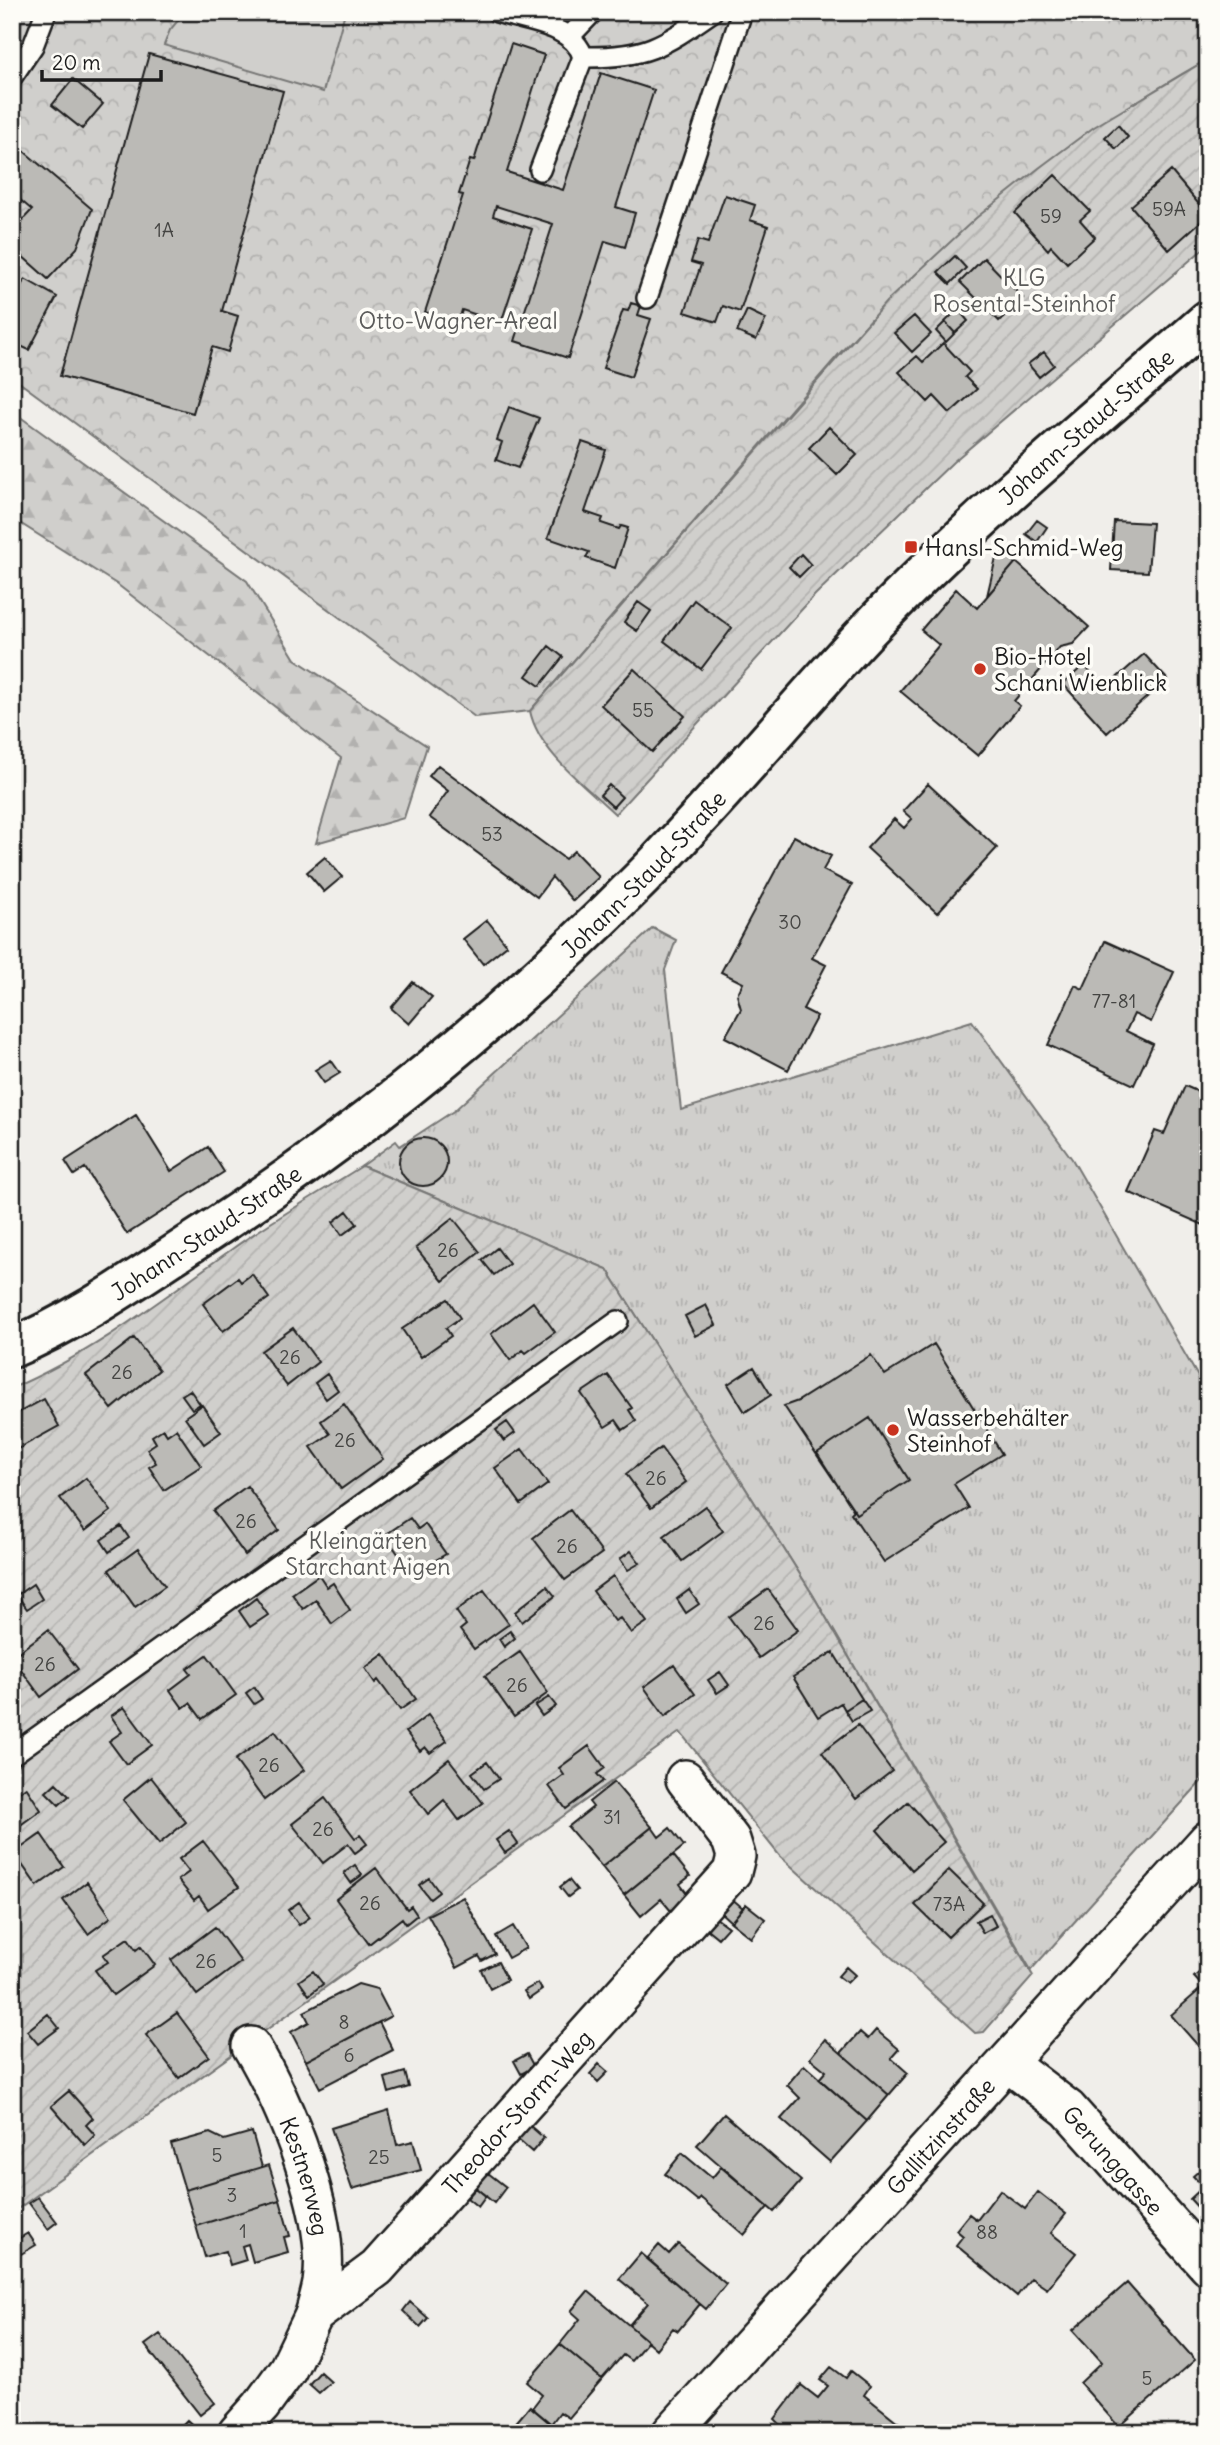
<svg xmlns="http://www.w3.org/2000/svg" width="1220" height="2445" font-family="Delius,sans-serif">
  <style>
    .grass { fill: url(#grass-tufts); stroke: #767674; stroke-width: 2 }
    .forest { fill: url(#forest-firs); stroke: #767674; stroke-width: 2 }
    .park { fill: url(#park-crowns); stroke: #767674; stroke-width: 2 }
    .garden { fill: url(#garden-furrows); stroke: #767674; stroke-width: 2 }
    .pitch { fill: #d0cfcc; stroke: #767674; stroke-width: 2 }
    .building { fill: #bbbab6; stroke: #1c1c1c; stroke-width: 2 }
    .lines { fill: none; stroke-linecap: round; stroke-linejoin: round }
    .service-casing { stroke: #1c1c1c; stroke-width: 24 }
    .minor-casing { stroke: #1c1c1c; stroke-width: 42 }
    .tertiary-casing { stroke: #1c1c1c; stroke-width: 44 }
    .service { stroke: #fdfcf7; stroke-width: 19 }
    .minor { stroke: #fdfcf7; stroke-width: 37 }
    .tertiary { stroke: #fdfcf7; stroke-width: 38 }
    .poi-dot { fill: #c8321e; stroke: #fdfcf7; stroke-width: 2.5 }
    .labels { text-anchor: middle; dominant-baseline: central; stroke-width: 7; stroke-linejoin: round; paint-order: stroke }
    .number-label { font-size: 19px; fill: #444442 }
    .park-label { font-size: 23px; fill: #5b5b5a; stroke: #fdfcf7 }
    .street-label { font-size: 23px; fill: #1c1c1c; stroke: #fdfcf7 }
    .poi-label { font-size: 23px; fill: #1c1c1c; stroke: #fdfcf7; text-anchor: start }
  </style>
  <defs>
    <pattern id="grass-tufts" width="24" height="20" patternUnits="userSpaceOnUse" patternTransform="scale(1.75)"><rect width="24" height="20" fill="#d0cfcc"/><path d="M3 7l-1-3M5 7V3M7 7l1-3M15 17l-1-3M17 17v-4M19 17l1-3" fill="none" stroke="#b2b1af"/></pattern>
    <pattern id="forest-firs" width="22" height="20" patternUnits="userSpaceOnUse" patternTransform="scale(1.75)"><rect width="22" height="20" fill="#d0cfcc"/><path d="M5 1l3.5 6h-7zM16 11l3.5 6h-7z" fill="#b2b1af"/></pattern>
    <pattern id="park-crowns" width="20" height="18" patternUnits="userSpaceOnUse" patternTransform="scale(1.75)"><rect width="20" height="18" fill="#d0cfcc"/><path d="M2 6a3 3 0 1 1 6 0M12 15a3 3 0 1 1 6 0" fill="none" stroke="#b2b1af"/></pattern>
    <pattern id="garden-furrows" width="10" height="10" patternUnits="userSpaceOnUse" patternTransform="scale(1.75)"><rect width="10" height="10" fill="#d0cfcc"/><path d="M-1 1l2-2M0 10L10 0M9 11l2-2" fill="none" stroke="#b2b1af"/></pattern>
  </defs>
  <rect width="100%" height="100%" fill="#f0eeea"/>
  <filter id="ink" filterUnits="userSpaceOnUse"><feTurbulence type="fractalNoise" baseFrequency=".0143" numOctaves="2"/><feDisplacementMap in="SourceGraphic" scale="14" xChannelSelector="R" yChannelSelector="G"/><feConvolveMatrix kernelMatrix="1 2 1 2 8 2 1 2 1" color-interpolation-filters="sRGB"/></filter>
  <g filter="url(#ink)">
    <path class="grass" d="M653 928 676 940 665 970 681 1110 972 1021 1072 1159 1208 1394V1774L1031 1970 813 1595 607 1269 362 1166 396 1141 400 1146 455 1110Z"/>
    <path class="forest" d="M12 411 247 581 295 659 427 746 404 818 316 843 341 758 118 585 18 522 12 527Z"/>
    <path class="park" d="M12 12H1208V59C1069 137 947 235 840 353L530 711 475 717 12 377Z"/>
    <path class="garden" d="M1208 59V245L953 462 815 595 615 814C586 786 539 753 530 711L886 302 976 218 1039 168 1094 127Z
      M362 1166 607 1269 813 1595 1033 1976 984 2032 975 2033 779 1855 680 1732 12 2213V1388C92 1354 162 1299 232 1249 274 1219 319 1193 362 1166Z"/>
    <path class="pitch" d="M185 12H345L323 92 164 45 170 30Z"/>
    <path class="building" d="M511 44 544 55 507 172 563 190 601 73 654 90 616 207 635 213 625 247 605 241 568 358 515 341 553 224 496 206 493 216 532 229 501 323 462 310 458 323 425 312 463 195 459 194 470 160 474 161Z
      M149 54 283 91 222 311 238 316 228 352 212 347 193 413 60 376Z
      M73 79 103 104 82 129 52 105Z
      M1118 125 1128 137 1116 149 1105 137Z
      M12 141 92 209 77 248 48 279 12 247V231L32 210 12 193Z
      M1171 171 1208 215 1169 250 1131 206Z
      M1055 175 1090 211 1080 220 1095 237 1067 263 1051 246 1048 250 1015 213Z
      M725 195 755 205 750 220 768 226 740 312 723 306 717 322 685 312 701 265 691 262 698 240 708 243Z
      M955 256 966 268 950 284 938 272Z
      M984 258 1023 298 999 321 960 282Z
      M25 279 57 297 29 350 12 342V288L18 291Z
      M631 303 641 306 638 315 651 319 631 377 603 368 623 310 628 311Z
      M958 309 968 321 955 333 945 322Z
      M747 310 766 319 756 340 737 332Z
      M914 316 931 334 912 352 894 333Z
      M945 322 955 333 946 342 936 331Z
      M943 343 970 372 965 377 977 389 950 413 934 396 928 402 899 372 917 356 923 362Z
      M1044 352 1054 365 1039 377 1028 364Z
      M509 407 539 418 518 468 496 460 502 442 497 440Z
      M829 427 857 455 837 475 809 448Z
      M582 442 606 450 585 512 603 518 601 523 619 529 621 526 628 528 615 568 586 558 589 552 548 538Z
      M1037 520 1047 527 1037 542 1026 534Z
      M1114 521 1152 523 1148 572 1111 570Z
      M998 549 1016 562 987 596Z
      M801 554 811 565 799 577 789 567Z
      M1016 562 1089 627 1073 644 1060 647 1014 701 1020 706 978 756 900 691 939 645 921 630 956 589 977 608Z
      M694 600 732 628 701 669 664 641Z
      M638 602 651 611 637 631 624 622Z
      M549 646 563 657 540 686 526 676Z
      M1144 654 1167 679 1107 733 1063 684 1084 665 1105 688Z
      M634 669 685 716 652 752 601 705Z
      M438 765 565 859 574 851 599 877 573 901 552 877 537 897 429 817 448 791 429 776Z
      M928 784 997 848 937 913 867 848 894 819 904 828 912 819 903 811Z
      M609 785 622 797 613 807 600 795Z
      M794 836 831 856 823 870 852 885 812 958 826 965 803 1009 817 1016 788 1070 725 1037 741 1009 737 995 743 983 721 972Z
      M325 857 342 877 324 892 307 872Z
      M487 920 507 945 483 964 463 939Z
      M1105 941 1174 972 1151 1022 1134 1014 1126 1031 1153 1044 1134 1085 1048 1045 1075 985 1083 989Z
      M413 982 432 997 409 1024 391 1008Z
      M331 1060 340 1073 324 1083 315 1070Z
      M1185 1086 1208 1096V1227L1128 1192 1155 1131 1164 1134Z
      M136 1115 171 1171 208 1147 224 1172 127 1234 85 1168 74 1175 65 1161Z
      M399 1162a24 24 0 1 1 48 0a24 24 0 1 1-48 0Z
      M347 1211 357 1224 342 1235 333 1222Z
      M453 1218 480 1252 443 1281 416 1248Z
      M497 1248 509 1264 494 1275 482 1260Z
      M252 1274 269 1298 223 1331 203 1304 238 1278 241 1282Z
      M448 1299 460 1318 446 1328 451 1336 421 1357 402 1329Z
      M533 1302 555 1332 526 1353 523 1350 510 1360 491 1334Z
      M706 1305 716 1325 695 1336 685 1316Z
      M293 1328 318 1362 287 1386 261 1351Z
      M134 1338 159 1370 112 1409 86 1375Z
      M934 1344 1002 1454 954 1484 969 1508 884 1562 851 1513 854 1510 784 1406 798 1401 871 1355 885 1375Z
      M754 1367 771 1395 745 1412 728 1384Z
      M327 1374 338 1390 326 1399 315 1383Z
      M608 1375 632 1408 629 1410 636 1421 623 1430 616 1420 605 1427 581 1393Z
      M190 1390 200 1404 192 1409 182 1395Z
      M44 1399 59 1426 12 1452V1416Z
      M344 1404 383 1459 341 1489 311 1447 330 1434 321 1421Z
      M202 1405 221 1432 204 1444 185 1417Z
      M870 1418 909 1480 856 1514 817 1453Z
      M507 1422 515 1433 504 1441 496 1430Z
      M163 1429 167 1435 176 1429 201 1466 164 1490 149 1467 156 1463 147 1449 156 1443 152 1436Z
      M661 1448 686 1482 651 1508 626 1474Z
      M522 1449 548 1484 521 1504 495 1468Z
      M86 1478 111 1511 85 1531 60 1498Z
      M247 1486 279 1530 245 1555 213 1511Z
      M705 1506 723 1531 682 1561 664 1536Z
      M570 1510 602 1553 565 1580 533 1538Z
      M410 1518 418 1529 425 1524 446 1554 412 1574 385 1535Z
      M121 1526 129 1538 109 1552 101 1540Z
      M138 1549 165 1586 135 1607 109 1570Z
      M631 1551 640 1563 628 1570 620 1559Z
      M319 1575 327 1587 333 1583 350 1610 332 1624 316 1600 303 1609 292 1594Z
      M613 1576 647 1622 631 1633 620 1618 615 1621 593 1591Z
      M33 1584 42 1599 27 1609 17 1595Z
      M547 1586 555 1596 522 1622 515 1612Z
      M768 1589 798 1630 759 1658 729 1617Z
      M484 1590 509 1624 474 1649 460 1630 466 1625 456 1611Z
      M689 1590 699 1604 686 1613 677 1599Z
      M256 1598 268 1615 250 1627 239 1611Z
      M48 1630 78 1669 41 1697 12 1657Z
      M510 1631 515 1638 504 1647 499 1639Z
      M520 1652 548 1693 514 1717 485 1676Z
      M833 1652 862 1699 845 1710 841 1703 818 1717 793 1677Z
      M384 1654 416 1699 400 1710 378 1680 375 1683 365 1668Z
      M207 1655 236 1695 202 1719 190 1703 183 1708 170 1690 191 1674 187 1669Z
      M674 1665 695 1694 665 1716 644 1687Z
      M720 1672 729 1685 717 1693 708 1680Z
      M254 1687 262 1699 254 1704 246 1693Z
      M549 1697 556 1706 542 1716 535 1706Z
      M862 1699 870 1711 852 1721 845 1710Z
      M124 1707 152 1745 126 1764 109 1741 122 1732 111 1716Z
      M428 1715 447 1741 430 1753 425 1747 420 1751 406 1732Z
      M858 1725 892 1771 856 1799 822 1752Z
      M275 1731 304 1770 264 1800 235 1760Z
      M589 1746 605 1768 597 1774 603 1781 566 1809 549 1786 564 1775 559 1768Z
      M449 1759 483 1803 459 1820 444 1800 428 1814 410 1790Z
      M487 1762 499 1779 484 1789 472 1773Z
      M151 1777 186 1822 159 1844 123 1800Z
      M614 1782 652 1827 602 1867 568 1827 593 1807 589 1802Z
      M56 1783 69 1796 59 1805 46 1792Z
      M26 1787 41 1810 19 1826 12 1817V1797Z
      M325 1798 355 1838 360 1835 367 1844 355 1853 348 1844 323 1863 292 1824Z
      M908 1802 944 1842 912 1870 877 1830Z
      M652 1827 659 1837 670 1828 684 1846 624 1895 602 1867Z
      M509 1831 518 1844 505 1853 496 1840Z
      M41 1834 64 1867 37 1886 14 1853Z
      M203 1841 239 1887 208 1909 199 1896 194 1900 178 1880 189 1872 179 1859Z
      M673 1855 690 1876 680 1884 689 1896 671 1911 661 1899 641 1916 624 1895Z
      M355 1865 362 1875 351 1883 344 1873Z
      M376 1868 407 1909 411 1906 417 1915 406 1924 402 1918 369 1944 336 1899Z
      M949 1870 983 1903 948 1937 915 1905Z
      M429 1878 439 1892 430 1899 419 1885Z
      M569 1880 577 1890 568 1897 560 1887Z
      M87 1882 111 1917 88 1934 63 1900Z
      M463 1897 495 1954 482 1961 479 1956 457 1968 428 1915Z
      M731 1898 743 1908 731 1922 720 1912Z
      M299 1902 310 1917 299 1925 288 1910Z
      M746 1904 765 1919 751 1938 731 1922Z
      M990 1914 996 1926 983 1933 976 1921Z
      M716 1918 728 1927 718 1938 707 1929Z
      M513 1926 526 1948 508 1958 496 1936Z
      M215 1927 241 1962 197 1995 171 1960Z
      M128 1938 136 1950 141 1946 155 1965 113 1995 95 1970 108 1962 103 1955Z
      M498 1962 507 1980 490 1989 481 1970Z
      M1208 1965V2057L1171 2015 1203 1987 1194 1977Z
      M846 1967 855 1975 847 1983 838 1976Z
      M313 1971 323 1984 309 1995 299 1981Z
      M538 1983 542 1990 529 1999 524 1991Z
      M358 1984 377 1989 391 2016 306 2061 291 2032 309 2022 304 2012Z
      M177 2013 209 2056 179 2078 146 2035Z
      M48 2014 59 2028 38 2044 27 2031Z
      M379 2022 393 2050 320 2088 306 2061Z
      M876 2030 899 2049 891 2058 908 2073 889 2095 841 2053 860 2032 868 2039Z
      M825 2039 889 2095 867 2121 819 2079 826 2071 810 2058Z
      M527 2054 534 2067 521 2074 514 2061Z
      M599 2064 608 2072 598 2082 590 2074Z
      M804 2065 867 2121 830 2162 781 2119 800 2098 787 2085Z
      M405 2072 409 2087 389 2093 385 2078Z
      M69 2091 93 2118 86 2125 95 2135 85 2145 51 2106Z
      M389 2110 397 2145 413 2141 421 2170 352 2189 331 2128Z
      M724 2114 801 2181 774 2212 697 2145Z
      M529 2125 544 2138 532 2152 517 2139Z
      M252 2132 262 2167 185 2190 171 2144 210 2133 224 2140Z
      M682 2153 712 2178 721 2167 768 2207 744 2235 701 2198 698 2201 665 2174Z
      M1208 2163V2187L1205 2189 1193 2176Z
      M269 2165 280 2200 196 2226 185 2190Z
      M488 2173 506 2187 494 2203 476 2188Z
      M1203 2187 1208 2192V2205L1201 2211 1190 2199Z
      M476 2188 486 2196 478 2207 467 2198Z
      M1000 2190 1025 2209 1038 2192 1066 2214 1051 2233 1076 2253 1047 2289 1031 2278 1017 2296 956 2245 963 2236 956 2230 969 2214 977 2220Z
      M38 2197 57 2222 48 2229 29 2203Z
      M280 2200 290 2236 284 2237 288 2252 253 2262 248 2244 242 2246 246 2260 230 2265 226 2251 205 2257 196 2226Z
      M28 2233 36 2245 21 2254 13 2242Z
      M678 2244 726 2284 706 2309 647 2259 659 2245 669 2254Z
      M641 2253 700 2304 678 2331 673 2328 656 2349 629 2325 648 2303 619 2279Z
      M1127 2283 1195 2360 1119 2427 1080 2383 1102 2362 1073 2330Z
      M588 2291 648 2341 631 2361 623 2355 602 2379 560 2344 580 2319 571 2311Z
      M410 2302 428 2318 420 2327 403 2311Z
      M160 2334 215 2403 200 2415 145 2345Z
      M560 2344 602 2379 569 2418 560 2412 551 2424 532 2408 542 2395 527 2382Z
      M831 2367 846 2378 851 2371 870 2386 864 2395 904 2427 900 2433H789L775 2419 801 2385 818 2398 828 2386 820 2380Z
      M320 2372 331 2382 319 2393 309 2384Z
      M530 2406 561 2432 560 2433H507Z
      M187 2420 198 2430 196 2433H182L178 2429Z"/>
    <g class="lines">
      <defs>
        <path id="service" d="M497 12C525 21 574 25 583 57L540 170
          M570 36 593 12
          M583 57C645 58 662 47 712 12
          M12 77 33 46 46 12
          M647 298 742 12
          M12 1755 618 1321"/>
        <g id="minor">
          <path id="s1" d="M251 2046C285 2101 332 2217 322 2283 320 2294 317 2304 314 2315"/>
          <path id="s2" d="M1008 2063 1068 2109 1208 2266"/>
          <path id="s3" d="M237 2433 261 2406 288 2369 314 2315 377 2268 732 1872 736 1856 731 1840 685 1779"/>
          <path id="s4" d="M671 2433 1208 1840"/>
        </g>
        <g id="tertiary">
          <path id="s5" d="M12 1348C81 1319 142 1275 204 1235 361 1132 509 1012 642 878 720 799 791 712 867 631 972 520 1093 421 1208 320"/>
        </g>
      </defs>
      <use href="#service" class="service-casing"/>
      <use href="#minor" class="minor-casing"/>
      <use href="#tertiary" class="tertiary-casing"/>
      <use href="#service" class="service"/>
      <use href="#minor" class="minor"/>
      <use href="#tertiary" class="tertiary"/>
    </g>
  </g>
  <g class="poi-dot">
    <rect x="904" y="540" width="14" height="14" rx="3.5"/>
    <circle cx="980" cy="669" r="7"/>
    <circle cx="893" cy="1430" r="7"/>
  </g>
  <g class="labels">
    <g class="number-label">
      <text x="1169" y="209">59A</text>
      <text x="1051" y="216">59</text>
      <text x="164" y="230">1A</text>
      <text x="643" y="710">55</text>
      <text x="492" y="834">53</text>
      <text x="790" y="922">30</text>
      <text x="1114" y="1001">77-81</text>
      <text x="448" y="1250">26</text>
      <text x="290" y="1357">26</text>
      <text x="122" y="1372">26</text>
      <text x="345" y="1440">26</text>
      <text x="656" y="1478">26</text>
      <text x="246" y="1521">26</text>
      <text x="567" y="1546">26</text>
      <text x="764" y="1623">26</text>
      <text x="45" y="1664">26</text>
      <text x="517" y="1685">26</text>
      <text x="269" y="1765">26</text>
      <text x="612" y="1817">31</text>
      <text x="323" y="1829">26</text>
      <text x="370" y="1903">26</text>
      <text x="949" y="1904">73A</text>
      <text x="206" y="1961">26</text>
      <text x="344" y="2022">8</text>
      <text x="349" y="2055">6</text>
      <text x="217" y="2155">5</text>
      <text x="379" y="2157">25</text>
      <text x="232" y="2195">3</text>
      <text x="243" y="2231">1</text>
      <text x="987" y="2232">88</text>
      <text x="1147" y="2378">5</text>
    </g>
    <g class="park-label">
      <text x="1024" y="277">KLG<tspan x="1024" dy="26">Rosental-Steinhof</tspan></text>
      <text x="458" y="320">Otto-Wagner-Areal</text>
      <text x="368" y="1540">Kleingärten<tspan x="368" dy="26">Starchant Aigen</tspan></text>
    </g>
    <g class="street-label">
      <text stroke="none"><textPath href="#s5" startOffset="1423">Johann-Staud-Straße</textPath></text>
      <text stroke="none"><textPath href="#s5" startOffset="793">Johann-Staud-Straße</textPath></text>
      <text stroke="none"><textPath href="#s5" startOffset="226">Johann-Staud-Straße</textPath></text>
      <text stroke="none"><textPath href="#s3" startOffset="430">Theodor-Storm-Weg</textPath></text>
      <text stroke="none"><textPath href="#s4" startOffset="401">Gallitzinstraße</textPath></text>
      <text stroke="none"><textPath href="#s2" startOffset="144">Gerunggasse</textPath></text>
      <text stroke="none"><textPath href="#s1" startOffset="142">Kestnerweg</textPath></text>
    </g>
    <g class="poi-label">
      <text x="925" y="547">Hansl-Schmid-Weg</text>
      <text x="994" y="656">Bio-Hotel<tspan x="994" dy="26">Schani Wienblick</tspan></text>
      <text x="907" y="1417">Wasserbehälter<tspan x="907" dy="26">Steinhof</tspan></text>
    </g>
  </g>
  <rect width="1220" height="2445" fill="none" stroke="#fdfcf7" stroke-width="42"/>
  <rect x="21" y="21" width="1178" height="2403" fill="none" stroke="#1c1c1c" stroke-width="2.5" filter="url(#ink)"/>
  <path d="M42 70v10h119v-10" fill="none" stroke="#1c1c1c" stroke-width="3.5"/>
  <text x="52" y="70" font-size="21" fill="#1c1c1c" stroke="#fdfcf7" stroke-width="5" paint-order="stroke">20 m</text>
</svg>
